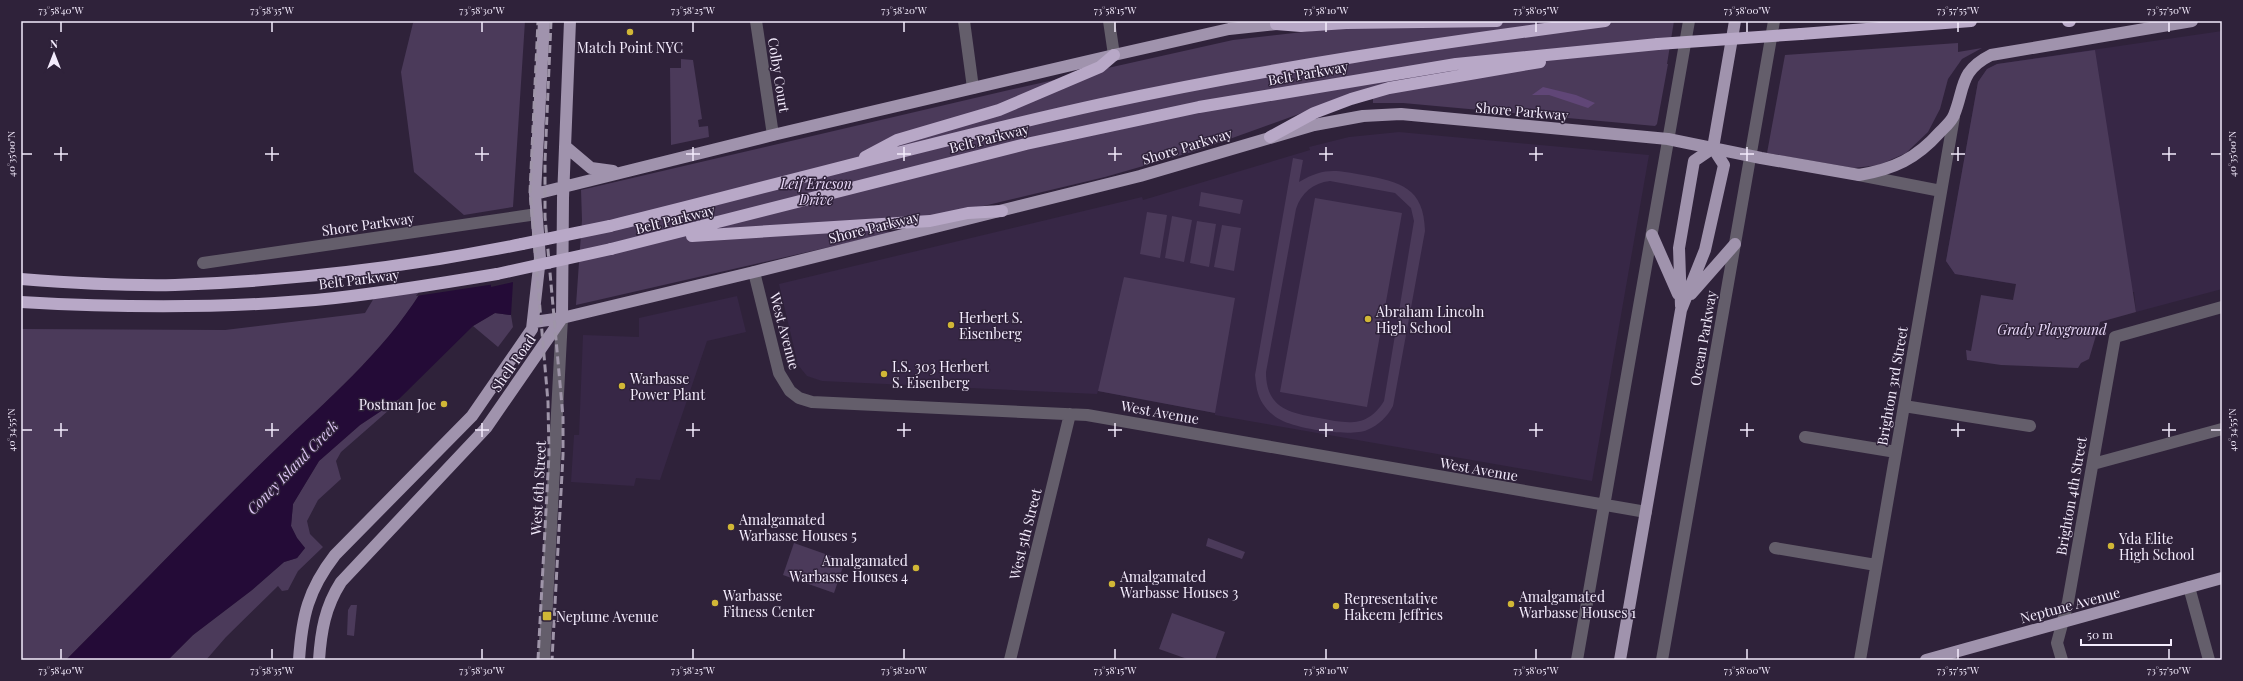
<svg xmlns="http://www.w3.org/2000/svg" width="2243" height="681" font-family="'Playfair Display',serif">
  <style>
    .built { fill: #372746 }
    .green { fill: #4b3a5a; fill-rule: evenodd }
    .forest { fill: #604677 }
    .water { fill: #240b37 }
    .pier { fill: #2f223a }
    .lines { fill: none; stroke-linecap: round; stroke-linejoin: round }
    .minor { stroke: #645e6b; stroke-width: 12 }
    .major { stroke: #a093ad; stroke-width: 12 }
    .highway { stroke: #b8a8c7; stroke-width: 12 }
    .rail { stroke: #9f95a9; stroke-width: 3; stroke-dasharray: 8 4; stroke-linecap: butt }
    .highway-bridge { stroke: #b8a8c7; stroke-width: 12 }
    .ticks { fill: none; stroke: #f4ecfd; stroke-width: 1.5 }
    .poi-dot { fill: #d1b736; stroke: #2f223a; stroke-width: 1.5 }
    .labels { text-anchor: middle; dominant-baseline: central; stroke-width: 3; stroke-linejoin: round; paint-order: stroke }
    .poi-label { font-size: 14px; fill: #f4ecfd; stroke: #2f223a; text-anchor: start }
    .street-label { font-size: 14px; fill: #f4ecfd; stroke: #2f223a }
    .park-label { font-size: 14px; font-style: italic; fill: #eadafa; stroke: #2f223a }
    .water-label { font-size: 15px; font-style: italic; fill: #ddc5f4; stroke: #2f223a }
    .neatline { fill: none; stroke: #f4ecfd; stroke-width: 1.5 }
    .ticks-label { font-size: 10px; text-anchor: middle; fill: #f4ecfd }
  </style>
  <rect width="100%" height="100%" fill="#2f223a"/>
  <path class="built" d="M2222 31V289L2136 312 2134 292 2092 297 1955 274 1946 261 1978 82 1987 69 1997 64Z
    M1399 132 1649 155 1592 481 1215 415V413L1098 391 1097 394 822 381 807 376 798 365 779 284 1142 197 1143 200 1310 150 1309 147 1349 137Z
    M737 296 746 332 707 341 660 480 636 478 634 486 571 482 574 435H579L583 335 639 337V318Z"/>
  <path class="green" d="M416 21H525L513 207 464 215 414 172 401 72 413 23Z
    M1371 21H1674L1667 64H1668L1657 124 1655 126 1403 103H1373V99L1324 105 1199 150 1105 177 879 231 895 232 576 305 582 220 581 190 1009 90 1233 40 1329 29Z
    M1958 43V52L1982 48 1962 59 1948 79 1940 109 1928 132 1906 153 1879 165 1854 168 1767 153 1785 55Z
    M2095 50 2136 312 2100 322 2089 359 2081 363 2078 368 2001 365 1967 360 1966 350 1971 351 1981 295 2013 300 2016 284 1955 274 1946 261 1978 82 1987 69 1997 64Z
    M681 59 693 60 702 119 698 120 699 127 708 126 709 137 671 145 670 68H681Z
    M1293 158 1303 160 1299 182C1324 167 1336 170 1363 175 1400 182 1424 187 1425 231L1393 406C1387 417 1379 425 1367 430 1351 437 1297 429 1281 420 1274 417 1267 410 1263 404 1257 395 1256 385 1255 375ZM1330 181 1395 193 1411 208 1414 221 1384 401C1367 429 1346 423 1319 418 1289 413 1266 408 1266 372L1296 209C1301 193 1313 183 1330 181Z
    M1201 192 1243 200 1240 214 1199 206Z
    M1315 198 1402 213 1367 407 1280 392Z
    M1147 212 1167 215 1160 258 1140 254Z
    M1172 216 1192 220 1184 262 1165 258Z
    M1197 221 1216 224 1209 267 1190 263Z
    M1222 225 1241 228 1234 271 1214 267Z
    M1124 277 1235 298 1215 413 1098 391Z
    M421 292C382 354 326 401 274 451 203 520 135 591 66 660H21V329L225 330 365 313 374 298Z
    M495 313 511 315 513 327 498 347 473 326Z
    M399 399 397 403 341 452 336 461 341 479 318 500 307 521 310 534 323 547 298 571 288 590 282 591 278 586 226 637 206 660H168L193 635 252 590 284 562 297 558 305 548 297 538 291 526 293 504 319 461 360 425Z
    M1208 538 1245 552 1242 559 1206 546Z
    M794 543 845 561 834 593 783 575Z
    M351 605H357L354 636 347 635 348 610Z
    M1172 613 1225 632 1215 660H1190L1159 649Z"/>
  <path class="forest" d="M1543 87 1576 95 1595 103 1588 108 1549 95H1532Z"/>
  <path class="water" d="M491 280V287L513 282 511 315 495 313 473 326 399 399 360 425 319 461 293 504 291 526 297 538 305 548 297 558 284 562 252 590 193 635 168 660H66C135 591 203 520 274 451 326 401 382 354 421 292Z"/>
  <path class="pier" d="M493 279V284L514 280 502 283 416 296 420 291Z"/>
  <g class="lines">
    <path class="minor" d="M756 21 773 135
      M964 21 973 88
      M1109 21 1114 55
      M1859 175 1941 191
      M203 263 537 214
      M754 272 779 373 790 391 799 398 812 402 1087 415 1646 512
      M1904 406 2030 426
      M1805 437 1896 452
      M2093 464 2222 429
      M1775 548 1876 565
      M2189 587 2209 660
      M544 660 562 318
      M1010 660 1070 414
      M1577 660 1689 21
      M1662 660 1774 21
      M1860 660 1954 117
      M2062 660 2057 643 2068 602 2115 337 2222 307"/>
    <path class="major" d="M565 146 591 168 613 171
      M535 194 773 135 1114 55 1229 29 1286 23
      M1652 235 1678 294
      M1691 294 1735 244
      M1681 306 1679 248 1694 161 1713 148
      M534 322 562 318 754 272 1140 176 1314 125 1363 116 1401 114 1668 139 1761 158 1859 175C1894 169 1916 159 1940 132 1945 127 1952 121 1954 115 1965 88 1959 71 1991 55L2192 21
      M299 660C302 616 308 590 335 555L472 416 532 329 540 258 535 194 544 21
      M319 660C321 631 325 607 341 582L486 428 562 318 563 198 570 21
      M1620 660 1681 310 1705 250 1724 165 1713 148 1735 21
      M1926 660 2222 578"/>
    <path class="highway" d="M2068 21H2070
      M1276 24 1301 26 1346 23 1497 21
      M1801 34 1971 21
      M1270 137 1314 113 1351 99 1389 88 1540 62
      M865 157 897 140 999 110 1100 67 1114 55
      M610 226C774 186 936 140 1101 104 1268 68 1436 43 1605 21
      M692 236 930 221 968 213 1002 211
      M611 249 1026 144 1199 107 1456 64 1658 44
      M21 279C72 283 124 286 175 285 291 281 408 267 522 244
      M21 302C125 308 231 309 335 298 389 292 443 283 497 274"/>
    <path class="rail" d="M551 21 545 161V217L563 417V455L552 660
      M538 660 549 454 548 402 530 192 538 21"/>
    <path class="highway-bridge" d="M1658 44 1801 34
      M522 244 610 226
      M497 274 611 249"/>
  </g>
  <path class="ticks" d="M61 22V32M272 22V32M482 22V32M693 22V32M904 22V32M1115 22V32M1326 22V32M1536 22V32M1747 22V32M1958 22V32M2169 22V32M61 147V161M272 147V161M482 147V161M693 147V161M904 147V161M1115 147V161M1326 147V161M1536 147V161M1747 147V161M1958 147V161M2169 147V161M22 154H32M54 154H68M265 154H279M475 154H489M686 154H700M897 154H911M1108 154H1122M1319 154H1333M1529 154H1543M1740 154H1754M1951 154H1965M2162 154H2176M2211 154H2221M61 423V437M272 423V437M482 423V437M693 423V437M904 423V437M1115 423V437M1326 423V437M1536 423V437M1747 423V437M1958 423V437M2169 423V437M22 430H32M54 430H68M265 430H279M475 430H489M686 430H700M897 430H911M1108 430H1122M1319 430H1333M1529 430H1543M1740 430H1754M1951 430H1965M2162 430H2176M2211 430H2221M61 649V659M272 649V659M482 649V659M693 649V659M904 649V659M1115 649V659M1326 649V659M1536 649V659M1747 649V659M1958 649V659M2169 649V659"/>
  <g class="poi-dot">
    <circle cx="630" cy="32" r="4"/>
    <circle cx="1368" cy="319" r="4"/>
    <circle cx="951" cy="325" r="4"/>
    <circle cx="884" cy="374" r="4"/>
    <circle cx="622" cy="386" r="4"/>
    <circle cx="444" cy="404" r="4"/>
    <circle cx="731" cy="527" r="4"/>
    <circle cx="2111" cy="546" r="4"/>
    <circle cx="916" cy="568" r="4"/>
    <circle cx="1112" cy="584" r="4"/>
    <circle cx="715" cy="603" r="4"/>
    <circle cx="1511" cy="604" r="4"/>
    <circle cx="1336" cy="606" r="4"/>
    <rect x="542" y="611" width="10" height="10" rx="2"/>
  </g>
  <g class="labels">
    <g class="poi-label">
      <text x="630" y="47" text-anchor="middle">Match Point NYC</text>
      <text x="1376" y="311">Abraham Lincoln<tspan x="1376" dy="16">High School</tspan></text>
      <text x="959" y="317">Herbert S.<tspan x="959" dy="16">Eisenberg</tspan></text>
      <text x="892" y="366">I.S. 303 Herbert<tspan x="892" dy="16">S. Eisenberg</tspan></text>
      <text x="630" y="378">Warbasse<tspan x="630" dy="16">Power Plant</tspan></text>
      <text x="436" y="404" text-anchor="end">Postman Joe</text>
      <text x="739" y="519">Amalgamated<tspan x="739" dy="16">Warbasse Houses 5</tspan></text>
      <text x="2119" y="538">Yda Elite<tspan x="2119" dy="16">High School</tspan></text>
      <text x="908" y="560" text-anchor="end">Amalgamated<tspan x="908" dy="16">Warbasse Houses 4</tspan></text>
      <text x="1120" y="576">Amalgamated<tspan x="1120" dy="16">Warbasse Houses 3</tspan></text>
      <text x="723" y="595">Warbasse<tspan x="723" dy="16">Fitness Center</tspan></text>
      <text x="1519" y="596">Amalgamated<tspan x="1519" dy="16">Warbasse Houses 1</tspan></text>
      <text x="1344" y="598">Representative<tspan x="1344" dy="16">Hakeem Jeffries</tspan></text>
      <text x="556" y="616">Neptune Avenue</text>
    </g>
    <g class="street-label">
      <text transform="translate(1308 73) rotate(-10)">Belt Parkway</text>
      <text transform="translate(779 75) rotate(81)">Colby Court</text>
      <text transform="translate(1522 111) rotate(5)">Shore Parkway</text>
      <text transform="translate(989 138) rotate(-14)">Belt Parkway</text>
      <text transform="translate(1187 146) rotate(-17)">Shore Parkway</text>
      <text transform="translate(675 219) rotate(-14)">Belt Parkway</text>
      <text transform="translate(368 224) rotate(-8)">Shore Parkway</text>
      <text transform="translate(874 227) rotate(-14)">Shore Parkway</text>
      <text transform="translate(359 279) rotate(-7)">Belt Parkway</text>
      <text transform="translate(785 331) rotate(75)">West Avenue</text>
      <text transform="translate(1703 338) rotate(-80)">Ocean Parkway</text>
      <text transform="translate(513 363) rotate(-55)">Shell Road</text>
      <text transform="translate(1892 386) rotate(-80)">Brighton 3rd Street</text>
      <text transform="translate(1160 412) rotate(10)">West Avenue</text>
      <text transform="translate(1479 469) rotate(10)">West Avenue</text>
      <text transform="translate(538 488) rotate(-87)">West 6th Street</text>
      <text transform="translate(2071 496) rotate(-80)">Brighton 4th Street</text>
      <text transform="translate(1025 534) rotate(-76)">West 5th Street</text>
      <text transform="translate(2070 605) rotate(-15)">Neptune Avenue</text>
    </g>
    <g class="park-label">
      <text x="816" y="183">Leif Ericson<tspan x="816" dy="16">Drive</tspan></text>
      <text x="2052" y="329">Grady Playground</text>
    </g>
    <g class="water-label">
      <text transform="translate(292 467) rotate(-46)">Coney Island Creek</text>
    </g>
  </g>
  <rect width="2243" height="681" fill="none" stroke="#2f223a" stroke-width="44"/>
  <g transform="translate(54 54)" stroke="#2f223a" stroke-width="3" paint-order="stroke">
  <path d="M0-3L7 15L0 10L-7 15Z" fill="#f4ecfd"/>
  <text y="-6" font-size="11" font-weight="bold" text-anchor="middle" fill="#f4ecfd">N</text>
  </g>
  <path d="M2081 639v6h90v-6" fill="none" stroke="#f4ecfd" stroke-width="2"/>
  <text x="2087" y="639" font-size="12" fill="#f4ecfd" stroke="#2f223a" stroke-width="3" paint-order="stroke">50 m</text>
  <rect x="22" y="22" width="2199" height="637" class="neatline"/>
  <g class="ticks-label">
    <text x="61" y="14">73°58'40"W</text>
    <text x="272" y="14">73°58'35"W</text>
    <text x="482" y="14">73°58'30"W</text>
    <text x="693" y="14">73°58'25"W</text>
    <text x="904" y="14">73°58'20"W</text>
    <text x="1115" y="14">73°58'15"W</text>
    <text x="1326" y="14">73°58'10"W</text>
    <text x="1536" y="14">73°58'05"W</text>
    <text x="1747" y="14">73°58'00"W</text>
    <text x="1958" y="14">73°57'55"W</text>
    <text x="2169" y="14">73°57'50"W</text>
    <text transform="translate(11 154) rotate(-90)" y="4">40°35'00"N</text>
    <text transform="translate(2232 154) rotate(-90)" y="4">40°35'00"N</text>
    <text transform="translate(11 430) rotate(-90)" y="4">40°34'55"N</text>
    <text transform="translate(2232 430) rotate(-90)" y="4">40°34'55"N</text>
    <text x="61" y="674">73°58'40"W</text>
    <text x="272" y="674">73°58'35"W</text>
    <text x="482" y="674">73°58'30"W</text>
    <text x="693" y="674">73°58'25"W</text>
    <text x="904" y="674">73°58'20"W</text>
    <text x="1115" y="674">73°58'15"W</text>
    <text x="1326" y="674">73°58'10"W</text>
    <text x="1536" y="674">73°58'05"W</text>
    <text x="1747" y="674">73°58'00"W</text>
    <text x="1958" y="674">73°57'55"W</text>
    <text x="2169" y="674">73°57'50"W</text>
  </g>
</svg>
